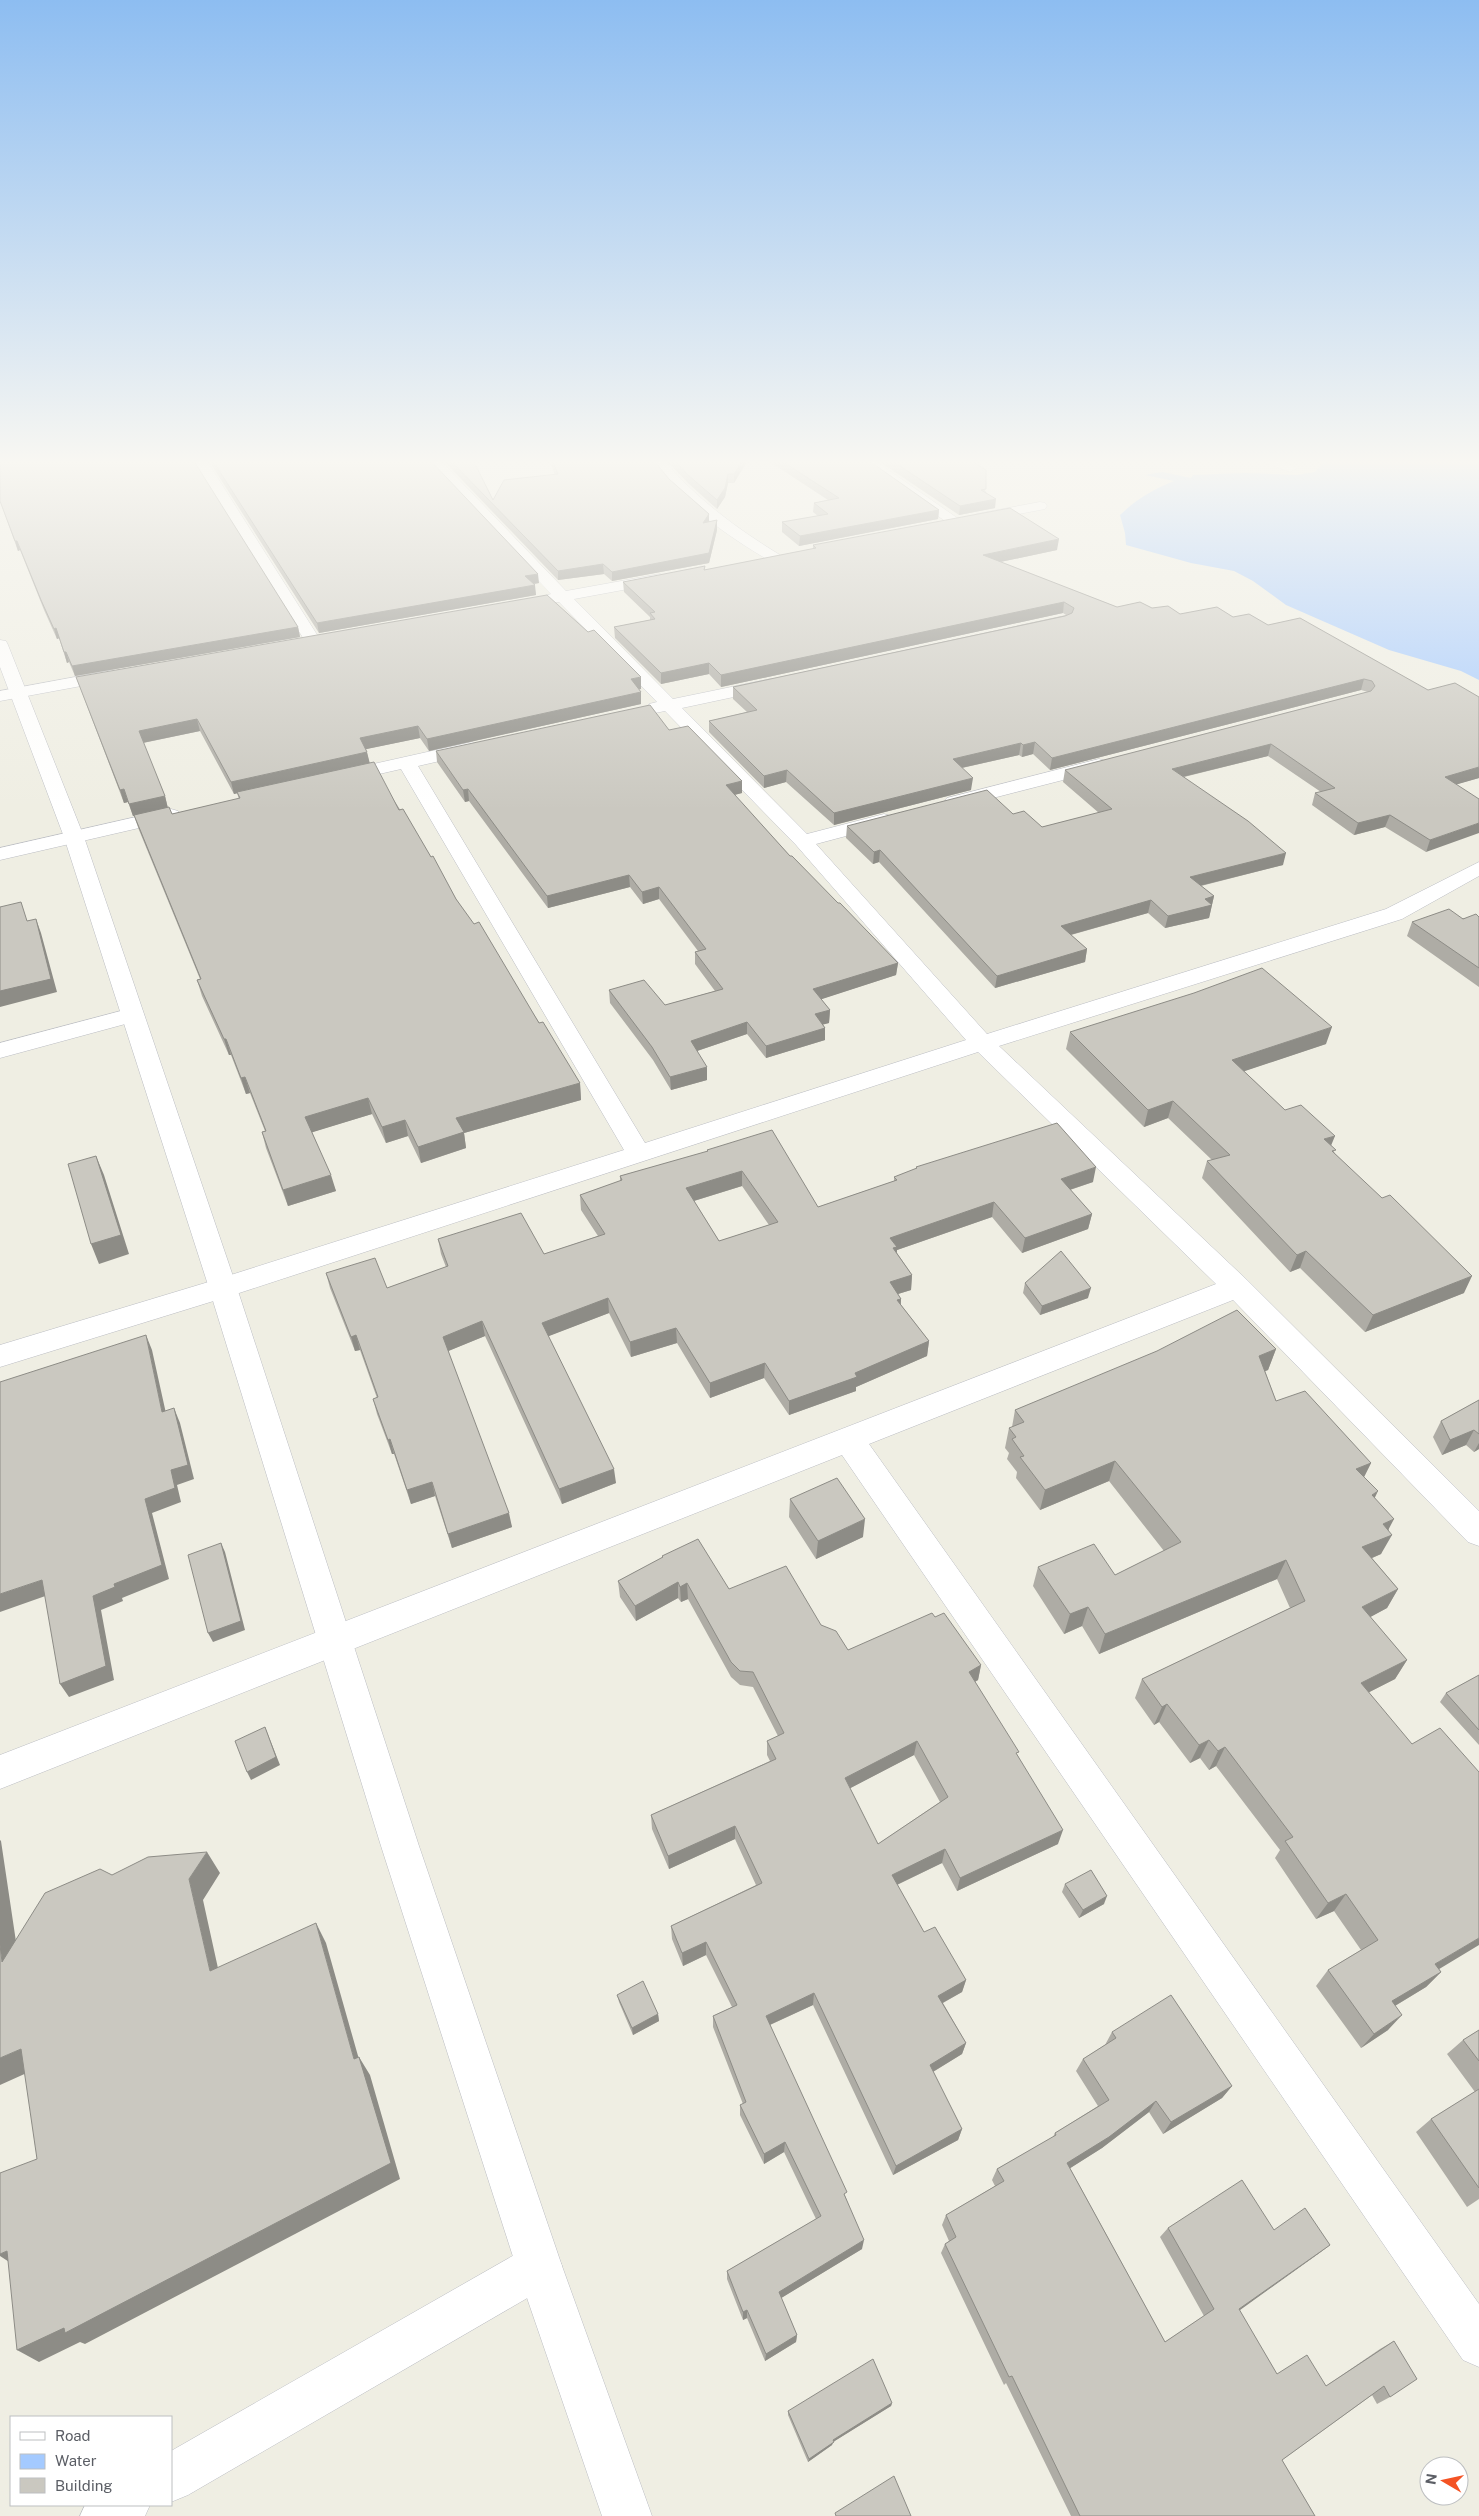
<svg xmlns="http://www.w3.org/2000/svg" width="1479" height="2516" font-family="'Public Sans',sans-serif">
  <style>
    .water { fill: #a4caff }
    .lines { fill: none; stroke-linecap: round; stroke-linejoin: round }
    .minor-casing { stroke: #bbbdc3; stroke-width: 1 }
    .tertiary-casing { stroke: #bbbdc3; stroke-width: 1 }
    .minor { fill: #fff; fill-rule: evenodd }
    .tertiary { fill: #fff; fill-rule: evenodd }
    .wall { fill: #aeaca5; fill-rule: evenodd }
    .shaded-wall { fill: #8d8c86 }
    .building { fill: #cac8c0; stroke: #8d8c86; fill-rule: evenodd }
  </style>
  <rect width="100%" height="100%" fill="#efeee3"/>
  <path class="water" d="M1322 458H1479V680L1461 671 1389 650 1286 605 1253 581 1234 571 1191 563 1126 545 1125 533 1120 515C1137 499 1152 490 1174 481L1145 475 1162 472 1191 478 1193 475 1245 473 1297 475 1315 472 1324 462Z"/>
  <g class="lines">
    <defs>
      <path id="minor" d="M191 458H205L321 641 319 645H307L305 641Z
        M424 458H438L566 591 660 574 666 576 668 579 666 582 574 599 673 699 770 679 776 680 779 684 776 688 682 708 807 834 884 814 891 816 894 820 891 824 816 844 987 1034 1386 909 1479 862V876L1402 919 999 1046 1247 1280 1479 1511V1546L1468 1542 1233 1300 869 1444 1479 2304V2367L1463 2360 842 1455 0 1789V1755L1216 1284 978 1052 233 1295 0 1367V1345L215 1280 624 1150 401 769 340 783 333 781 330 777 333 773 472 742 479 744 481 748 479 752 418 766 645 1143 966 1040 796 845 665 711 655 713 649 712 646 708 649 704 657 702 559 602H544L542 599 544 596 551 594Z
        M648 458H662C695 498 736 528 780 555L783 558 780 561H770C724 534 679 502 648 458Z
        M855 458H871L963 522 956 526 951 525Z
        M1259 458H1277L1297 468 1290 472 1261 461Z
        M1040 502 1045 503 1047 506 1045 509 977 522 970 518 977 514Z
        M113 670 119 671 122 675 119 679 0 701V691Z
        M1099 759 1106 761 1108 765 1106 769 954 808 947 806 944 802 947 798Z
        M171 809 178 811 181 815 178 819 0 860V848Z
        M132 1008 140 1010 144 1015 140 1020 0 1058V1043Z
        M539 2243 555 2250 562 2266 555 2282 188 2495 171 2502V2451L523 2250Z
        M85 2505H150L145 2516H80Z"/>
      <path id="tertiary" d="M0 640 6 641 8 645 84 837 237 1288 419 1846 562 2266 652 2516H602L516 2266 381 1846 209 1288 64 837 0 667Z"/>
    </defs>
    <use href="#minor" class="minor-casing"/>
    <use href="#tertiary" class="tertiary-casing"/>
    <use href="#minor" class="minor"/>
    <use href="#tertiary" class="tertiary"/>
  </g>
  <path class="wall" d="M207 458H428L539 583 534 584 536 595 319 633Z
    M441 458H472L493 500 555 475 548 458H652L669 479 709 514V522L717 530 709 563 612 581 604 574 558 580Z
    M664 458H749L734 483H728L725 497 717 509 689 484Z
    M764 458H865L939 510 938 519 799 546 782 532V522L818 516 813 512 814 503 828 500Z
    M874 458H967L995 508 959 515Z
    M0 501 298 627 300 637 75 676 69 662 67 663 59 638 57 639 44 610 20 550 18 551Z
    M813 545 1057 550 1000 562 1117 607 1152 608 1180 614 1233 617 1268 625 1428 690 1479 778 1457 784 1426 852 1385 827 1354 835 1312 805 1315 793 1321 792 1268 756 1184 777 1283 865 1201 886 1214 896 1209 918 1165 928 1148 913 1071 935 1087 949 1085 962 995 988 879 862 873 864 846 838 847 826 1013 814 1042 827 1099 813 1063 782 1065 770 1368 692 1361 690 1050 770 1033 754 1022 757 1019 755 962 768 971 790 834 825 786 782 764 788 709 732V721L747 712 733 699V687L1066 615 1063 613 721 687 709 674 661 684 615 638 614 627 650 620V617L624 592 623 582 705 570 813 549Z
    M76 677 641 689H639L641 692V704L429 751 420 738 366 749 369 762 431 857 456 899 580 1083 581 1100 464 1133 466 1148 421 1163 408 1136 386 1143 372 1114 312 1132 336 1191 288 1206 266 1148 262 1132 265 1131 250 1093 246 1094 231 1055H229L202 996 197 980 200 979 139 830 134 816H133L128 802 124 803ZM200 731 234 794 237 793 239 799 172 814 168 808 165 796 143 743Z
    M669 730 742 781V793L734 795 790 856 898 963 896 975 821 999 830 1010 829 1023 823 1024 825 1028V1040L766 1058 747 1034 697 1051 707 1080 671 1090 653 1060 610 1003 609 990 665 1005 715 991 695 964V952L698 951 659 899 643 904 630 887 548 908 469 801 465 802 437 762 436 751Z
    M1479 917V987L1407 936 1412 922Z
    M1070 1032 1326 1044 1244 1071 1285 1110 1331 1145 1335 1154 1464 1293 1365 1332 1300 1268 1290 1272 1202 1178 1207 1161 1212 1160 1168 1118 1144 1127 1066 1049Z
    M707 1150 818 1207 894 1181V1177L916 1169V1167L1093 1182 1070 1190 1092 1214 1088 1229 1022 1253 992 1217 897 1250V1253L912 1275 911 1290 898 1294 901 1299V1305L929 1341 927 1356 856 1387V1391L789 1415 764 1378 710 1398 677 1343 631 1357 609 1313 548 1336 616 1483 562 1504 485 1336 448 1351 512 1527 452 1548 435 1496 411 1504 394 1454H392L377 1414 373 1399 377 1398 360 1350 355 1351 330 1288 326 1273 387 1288 446 1267 441 1254 438 1239 544 1254 598 1236 581 1210 580 1195 620 1181V1176L707 1152ZM742 1186 769 1225 719 1241 694 1201Z
    M1025 1283 1088 1298 1040 1315 1023 1293Z
    M1276 1349 1268 1370 1265 1371 1276 1401 1371 1463 1364 1477 1375 1498 1389 1530 1381 1554 1372 1558 1398 1589 1387 1608 1370 1617 1407 1660 1395 1679 1369 1692 1439 1969 1441 1972 1426 1987 1395 2006 1388 2030 1361 2048 1316 1986 1328 1970 1361 1950 1334 1911 1316 1919 1275 1858 1280 1850 1216 1766 1209 1770 1200 1758 1190 1763 1159 1722 1154 1725 1135 1698 1142 1679 1290 1608 1277 1579 1099 1654 1082 1626 1064 1634 1033 1586 1038 1567 1115 1575 1164 1551 1109 1481 1040 1510 1016 1478 1017 1472 1007 1459 1009 1453 1005 1448 1009 1428 1012 1427 1015 1410Z
    M1479 1400V1449L1474 1452 1466 1445 1442 1455 1433 1437 1441 1421Z
    M790 1499 863 1537 816 1559 789 1517Z
    M662 1556 729 1589 821 1625 848 1650 935 1617 981 1665 978 1680 975 1682 1018 1756 1058 1844 957 1891 942 1863 897 1885 924 1932 966 1980 962 1992 943 2003 966 2043 962 2054 933 2072 962 2129 958 2140 893 2175 813 2005 770 2025 846 2198 862 2249 781 2298 797 2335 796 2342 765 2361 747 2318 743 2320 727 2279V2271L816 2219 784 2152 764 2164 740 2115V2105L743 2104 713 2027V2016L732 2007 706 1955 683 1966 672 1939 671 1926 756 1885 735 1839 669 1869 652 1829 651 1815 770 1761 767 1755V1741L778 1736 753 1687 740 1685 731 1677 688 1599 681 1602 678 1598 636 1621 620 1597 618 1581 662 1558ZM914 1755 940 1802 878 1844 850 1788Z
    M1479 1675V1745L1440 1702 1446 1693Z
    M1065 1884 1104 1904 1079 1918 1062 1892Z
    M617 1995 658 2014 659 2021 633 2035 619 2002Z
    M1479 2030V2199L1467 2207 1416 2132 1431 2119 1475 2092 1447 2054 1463 2040Z
    M1112 2032 1232 2086 1222 2098 1163 2134 1149 2112 1102 2148 1070 2168 1165 2342 1204 2316 1160 2237 1168 2228 1274 2230 1330 2245 1318 2254 1239 2310 1277 2374 1326 2386 1380 2349 1394 2341 1390 2397 1377 2404 1372 2395 1282 2460 1315 2516H1071L1006 2383 1004 2385 941 2253 945 2244 949 2241 942 2225 946 2215 995 2186 992 2180 997 2169 1053 2137 1055 2133 1098 2106 1076 2071 1083 2059 1105 2045Z
    M892 2403 891 2406 833 2442 832 2445 808 2462 788 2415V2411Z"/>
  <path class="shaded-wall" d="M744 458H749L734 483V474Z
    M728 474V483L725 497 717 509V500Z
    M996 499 995 508 959 515 960 506Z
    M939 510 938 519 799 546 800 536Z
    M709 514V523H703Z
    M717 520V530L709 563 612 581V572Z
    M1059 539 1057 550 981 566 983 555Z
    M15 541H17L20 550 18 551Z
    M603 564 604 574 558 580V571Z
    M538 574 539 583 526 585 525 576Z
    M535 585 536 595 319 633 317 623Z
    M1064 602 1063 613 721 687V675Z
    M298 627 300 637 75 676 72 666Z
    M56 628 60 638 57 639 54 629Z
    M64 652H66L69 662 67 663Z
    M709 663V674L661 684V673Z
    M641 677V689L632 691 631 679Z
    M1364 679 1361 690 1050 770 1052 758Z
    M641 692V704L429 751 427 739Z
    M197 719 200 731 142 743 139 731Z
    M418 726 420 738 362 750 360 738Z
    M1035 742 1033 754 1022 757 1023 745Z
    M1021 743 1019 755 952 770 953 759Z
    M1271 744 1268 756 1170 780 1172 769Z
    M367 752 370 764 234 794 231 782Z
    M1479 767V778L1441 789 1445 777Z
    M787 770 786 782 764 788V776Z
    M973 778 971 790 834 825V813Z
    M742 781V793L726 797V785Z
    M124 789 128 802 124 803 120 790Z
    M468 789 469 801 465 802 463 790Z
    M165 796 168 809 133 816 129 804Z
    M1390 815 1385 827 1354 835 1358 823Z
    M1479 823V833L1426 852 1430 840Z
    M880 850 879 862 873 864 874 852Z
    M1286 853 1283 865 1187 889 1190 877Z
    M629 875 630 887 548 908 547 896Z
    M659 887V899L643 904 642 892Z
    M1214 896 1209 918 1165 928 1168 916 1205 899Z
    M1151 900 1148 913 1059 938 1061 926Z
    M36 919 41 933 57 992 0 1007V991Z
    M1087 949 1085 962 995 988 997 976Z
    M898 963 896 975 813 1002V989Z
    M830 1010 829 1023 814 1027 815 1014Z
    M747 1022V1034L691 1053V1041Z
    M1332 1027 1326 1044 1227 1077 1232 1060Z
    M825 1028V1040L766 1058V1046Z
    M224 1039H226L231 1055H229Z
    M707 1067V1080L671 1090 670 1077Z
    M245 1077 250 1093 246 1094 241 1078Z
    M580 1083 581 1100 464 1133 466 1148 421 1163 418 1147 456 1118Z
    M368 1098 372 1114 310 1133 305 1117Z
    M1173 1101 1168 1118 1144 1127 1148 1110Z
    M405 1120 408 1136 386 1143 382 1127Z
    M1335 1136 1328 1153 1324 1139Z
    M96 1156 104 1175 129 1254 99 1264 91 1244Z
    M1096 1167 1093 1182 1057 1194 1061 1179Z
    M742 1171V1186L687 1203 686 1188Z
    M331 1175 336 1191 288 1206 283 1190Z
    M994 1202 992 1217 897 1250 896 1262 890 1238Z
    M1092 1214 1088 1229 1022 1253 1025 1238Z
    M1306 1251 1300 1268 1290 1272 1297 1255Z
    M912 1275 911 1290 888 1297 890 1282Z
    M1472 1276 1464 1293 1365 1332 1373 1315Z
    M1091 1288 1088 1298 1040 1315 1042 1306Z
    M608 1298 609 1313 544 1338 542 1323Z
    M901 1299 900 1314 897 1300Z
    M482 1321 485 1336 446 1352 443 1337Z
    M676 1328 677 1343 631 1357 630 1342Z
    M146 1335 152 1350 169 1427 162 1412Z
    M356 1335 360 1350 355 1351 351 1337Z
    M929 1341 927 1356 856 1387V1391L789 1415V1401Z
    M1276 1349 1268 1370 1251 1377 1259 1356Z
    M765 1363 764 1378 710 1398V1383Z
    M174 1408 180 1423 194 1479 177 1485 181 1502 152 1513 169 1579 122 1598 123 1601 101 1610 114 1680 69 1697 60 1684 93 1596 114 1584 145 1499 171 1470Z
    M1474 1430 1466 1445 1442 1455 1450 1440Z
    M390 1439 394 1454H392L388 1440Z
    M1479 1443V1449L1474 1452Z
    M1115 1461 1109 1481 1040 1510 1045 1490Z
    M1371 1463 1361 1483 1356 1469Z
    M614 1469 616 1483 562 1504 559 1489Z
    M432 1482 435 1496 411 1504 407 1490Z
    M1378 1491 1368 1512 1372 1495Z
    M509 1513 512 1527 452 1548 448 1534Z
    M865 1519 863 1537 816 1559 818 1541Z
    M1394 1519 1384 1538 1392 1535 1381 1554 1351 1567 1362 1547 1383 1524Z
    M221 1543 225 1552 245 1630 213 1642 208 1633Z
    M1286 1560 1277 1579 1099 1654 1105 1634Z
    M42 1580 51 1594 0 1612V1594Z
    M678 1582V1598L636 1621 635 1606Z
    M687 1583 688 1599 681 1602 680 1587Z
    M1398 1589 1387 1608 1352 1627 1362 1607Z
    M1088 1607 1082 1626 1064 1634 1070 1614Z
    M1407 1660 1395 1679 1350 1702 1361 1683Z
    M981 1665 978 1680 965 1687 969 1672Z
    M1167 1704 1159 1722 1154 1725 1162 1707Z
    M265 1727 280 1765 251 1780 247 1772Z
    M1209 1740 1200 1758 1190 1763 1199 1745Z
    M917 1741 914 1755 843 1792 845 1778Z
    M1225 1747 1216 1766 1209 1770 1218 1751Z
    M735 1826V1839L669 1869 668 1856Z
    M1063 1830 1058 1844 957 1891 960 1878Z
    M0 1840 1 1841 22 1982 2 1962 0 1945Z
    M945 1849 942 1863 890 1888 892 1875Z
    M207 1852 220 1873 203 1900 223 1991 210 1971 189 1879Z
    M1346 1894 1334 1911 1316 1919 1328 1903Z
    M1107 1896 1104 1904 1079 1918 1083 1910Z
    M316 1923 326 1943 364 2077 354 2059Z
    M1479 1938V1945L1421 1980 1435 1964Z
    M706 1942V1955L683 1966 682 1953Z
    M1441 1972 1426 1987 1378 2016 1392 2001Z
    M966 1980 962 1992 935 2007 938 1996Z
    M814 1993 813 2005 765 2027 766 2016Z
    M658 2014 659 2021 633 2035 632 2028Z
    M1402 2015 1388 2030 1361 2048 1374 2034Z
    M966 2043 962 2054 926 2076 930 2065Z
    M21 2049 40 2067 0 2085V2058Z
    M359 2057 370 2075 400 2179 85 2344 80 2342 39 2362 17 2350Z
    M1232 2086 1222 2098 1163 2134 1171 2122Z
    M1156 2101 1149 2112 1102 2148 1061 2174 1067 2163Z
    M962 2129 958 2140 893 2175 896 2166Z
    M785 2142 784 2152 764 2164V2154Z
    M864 2240 862 2249 778 2300 779 2292Z
    M1330 2245 1318 2254 1229 2318 1239 2309Z
    M7 2251 20 2269 0 2256V2254Z
    M747 2310V2318L743 2320V2312Z
    M797 2335 796 2342 765 2361 766 2354Z
    M892 2403 891 2406 833 2442 832 2445 808 2462 809 2459 833 2440Z"/>
  <path class="building" d="M0 458H192L298 627 72 666 66 652H64L56 628 54 629 41 600 17 541H15L0 501Z
    M211 458H428L538 574 525 576 535 585 317 623Z
    M448 458H472L493 500 504 480 558 474 551 458H652L669 479 709 514 703 523 717 520 709 553 612 572 603 564 558 571Z
    M672 458H744L734 474H728L725 488 717 500 688 475Z
    M777 458H865L939 510 800 536 782 522 828 514 814 503 839 498Z
    M888 458H967L986 470V489L981 490 996 499 960 506Z
    M1010 508 1059 539 983 555 1117 607 1140 602 1152 608 1168 606 1180 614 1217 607 1233 617 1249 614 1268 625 1300 618 1428 690 1455 683 1479 697V767L1445 777 1479 799V823L1430 840 1390 815 1358 823 1315 793 1335 788 1271 744 1172 769 1248 821 1286 853 1190 877 1214 896 1205 899 1212 905 1168 916 1151 900 1061 926 1087 949 997 976 880 850 874 852 847 826 987 790 1013 814 1024 811 1042 827 1112 809 1065 770 1371 691 1375 686 1372 681 1364 679 1052 758 1035 742 1023 745 1021 743 953 759 973 778 834 813 787 770 764 776 709 721 757 710 733 687 1065 616 1072 613 1074 608 1064 602 721 675 709 663 661 673 614 627 655 619 650 613 655 612 623 582 705 566 704 570 816 548 813 545Z
    M547 595 588 632 594 630 641 677 631 679 641 692 427 739 418 726 360 738 367 752 231 782 197 719 139 731 165 796 129 804 124 789 120 790 76 677Z
    M650 705 669 730 688 726 742 781 726 785 790 856H792L838 903H840L898 963 813 989 830 1010 815 1014 825 1028 766 1046 747 1022 691 1041 707 1067 670 1077 652 1047 609 990 644 980 665 1005 723 989 695 952 706 949 659 887 642 892 629 875 547 896 468 789 463 790 436 751Z
    M374 762 399 810 403 809 431 857 433 856 456 899 474 924 479 922 539 1023 543 1022 580 1083 456 1118 464 1132 418 1147 405 1120 382 1127 368 1098 305 1117 331 1175 283 1190 262 1132 266 1131 245 1077 241 1078 226 1039H224L197 980 201 979 134 815 169 807 172 814 240 798 237 792Z
    M21 902 27 921 36 919 51 979 0 991V907Z
    M1449 909 1463 919 1476 914 1479 917V968L1412 922Z
    M1262 968 1332 1027 1232 1060 1285 1110 1301 1105 1335 1136 1324 1139 1336 1150 1332 1151 1382 1198 1390 1195 1472 1276 1373 1315 1306 1251 1297 1255 1207 1161 1230 1155 1173 1101 1148 1110 1070 1032 1194 993Z
    M1057 1123 1096 1167 1061 1179 1092 1214 1025 1238 994 1202 890 1238 897 1247 893 1248 912 1275 890 1282 901 1299 897 1300 929 1341 855 1373 857 1377 789 1401 765 1363 710 1383 676 1328 630 1342 608 1298 542 1323 614 1469 559 1489 482 1321 443 1337 509 1513 448 1534 432 1482 407 1490 390 1439 388 1440 373 1399 378 1397 356 1335 351 1337 326 1273 375 1258 387 1288 448 1266 438 1239 521 1213 544 1254 605 1234 580 1195 622 1180 620 1176 708 1151 707 1150 772 1130 818 1207 897 1180 894 1177 917 1168 916 1167ZM742 1171 778 1222 719 1241 686 1188Z
    M96 1156 121 1235 91 1244 68 1164Z
    M1061 1251 1091 1288 1042 1306 1025 1283Z
    M1237 1310 1276 1349 1259 1356 1276 1401 1305 1391 1371 1463 1356 1469 1378 1491 1372 1495 1394 1519 1383 1524 1392 1535 1362 1547 1398 1589 1362 1607 1407 1660 1361 1683 1412 1744 1440 1728 1479 1772V1938L1435 1964 1441 1972 1392 2001 1402 2015 1374 2034 1328 1970 1378 1940 1346 1894 1328 1903 1285 1841 1293 1837 1225 1747 1218 1751 1209 1740 1199 1745 1167 1704 1162 1707 1142 1679 1305 1601 1286 1560 1105 1634 1088 1607 1070 1614 1038 1567 1094 1544 1115 1575 1181 1542 1115 1461 1045 1490 1020 1457 1024 1456 1012 1439 1016 1437 1009 1428 1024 1422 1015 1410 1157 1351Z
    M146 1335 162 1412 174 1408 188 1465 171 1470 175 1488 145 1499 162 1565 114 1584 115 1587 93 1596 106 1666 60 1684 42 1580 0 1594V1382Z
    M1479 1400V1434L1474 1430 1450 1440 1441 1421Z
    M837 1478 865 1519 818 1541 790 1499Z
    M698 1539 729 1589 786 1566 821 1625 836 1631 848 1650 932 1613 935 1617 944 1613 981 1665 969 1672 1019 1752 1016 1753 1063 1830 960 1878 945 1849 892 1875 924 1932 935 1927 966 1980 938 1996 966 2043 930 2065 962 2129 896 2166 814 1993 766 2016 847 2192 844 2194 864 2240 779 2292 797 2335 766 2354 747 2310 743 2312 727 2271 821 2216 785 2142 764 2154 740 2105 746 2102 713 2016 737 2005 706 1942 682 1953 671 1926 762 1883 735 1826 668 1856 651 1815 776 1759 767 1741 784 1733 753 1672 740 1671 731 1662 687 1583 680 1587 678 1582 635 1606 618 1581 663 1557 662 1556ZM917 1741 948 1797 878 1844 845 1778Z
    M221 1543 241 1621 208 1633 188 1555Z
    M1479 1675V1730L1446 1693Z
    M265 1727 276 1757 247 1772 235 1741Z
    M207 1852 189 1879 210 1971 316 1923 354 2059 359 2057 391 2163 65 2333 64 2328 17 2350 7 2251 0 2254V2173L37 2159 21 2049 0 2058V1945L2 1962 45 1893 100 1869 112 1875 148 1857Z
    M1091 1870 1107 1896 1083 1910 1065 1884Z
    M643 1981 658 2014 632 2028 617 1995Z
    M1171 1995 1232 2086 1171 2122 1156 2101 1109 2137 1067 2163 1165 2342 1214 2309 1168 2228 1242 2180 1274 2230 1305 2208 1330 2245 1239 2309 1277 2374 1307 2355 1326 2386 1394 2341 1417 2379 1390 2397 1384 2386 1282 2460 1315 2516H1080L1012 2376 1009 2377 945 2244 956 2237 946 2215 1004 2181 997 2169 1056 2135 1055 2133 1109 2100 1083 2059 1116 2038 1112 2032Z
    M1479 2030V2061L1463 2040Z
    M1479 2089V2188L1431 2119Z
    M873 2359 892 2403 833 2440 834 2442 809 2459 788 2411Z
    M894 2476 911 2516H836L835 2513Z"/>
  <linearGradient id="sky" x2="0" y2="1"><stop stop-color="#8dbdf1"/><stop offset="0.57" stop-color="#f8f7f2"/><stop offset="1" stop-color="#f8f7f2" stop-opacity="0"/></linearGradient>
  <rect width="1479" height="810" fill="url(#sky)"/>
  <rect x="10" y="2416" width="162" height="90" fill="#ffffff" stroke="#bdbfc1"/>
  <rect x="20" y="2432" width="25" height="8" fill="#ffffff" stroke="#bdbfc1"/>
  <text x="55" y="2441" font-size="15" fill="#5b5e65">Road</text>
  <rect x="20" y="2454" width="25" height="15" fill="#a4caff" stroke="#bdbfc1"/>
  <text x="55" y="2466" font-size="15" fill="#5b5e65">Water</text>
  <rect x="20" y="2478" width="25" height="15" fill="#cac8c0" stroke="#bdbfc1"/>
  <text x="55" y="2491" font-size="15" fill="#5b5e65">Building</text>
  <g transform="translate(1444 2481) rotate(279)"><circle r="24" fill="#ffffff" stroke="#bdbfc1"/>
  <path d="M0-4L9 19L0 12L-9 19Z" fill="#f45324"/>
  <text y="-8" font-size="14" font-weight="bold" text-anchor="middle" fill="#5b5e65">N</text>
  </g>
</svg>
